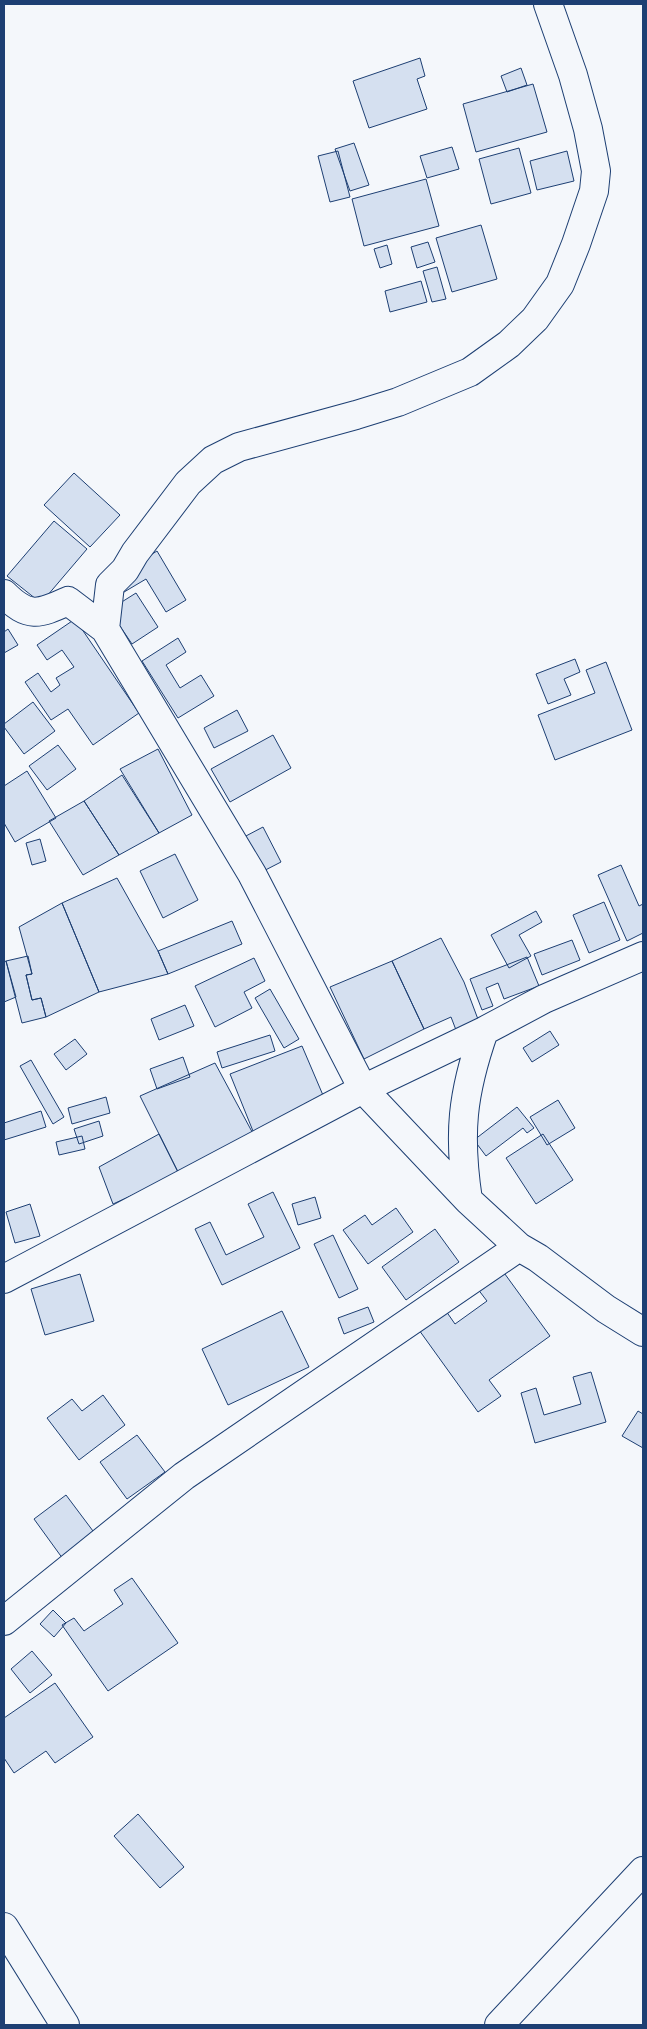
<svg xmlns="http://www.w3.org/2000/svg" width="647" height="2029" font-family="Bitter,serif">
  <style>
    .building { fill: #d5e0f0; stroke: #1d3f73 }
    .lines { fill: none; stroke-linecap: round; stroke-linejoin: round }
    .minor-casing { stroke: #1d3f73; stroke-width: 30 }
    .minor { stroke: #f4f7fb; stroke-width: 28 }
  </style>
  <rect width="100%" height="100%" fill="#f4f7fb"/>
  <path class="building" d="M420 58 425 76 417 79 427 109 369 128 353 81Z
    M521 68 527 85 507 92 501 76Z
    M533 84 547 132 476 152 463 104Z
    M354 143 369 185 350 191 335 149Z
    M452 147 459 169 427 178 420 156Z
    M519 148 531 193 491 204 479 159Z
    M338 151 350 197 330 202 318 156Z
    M567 151 574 181 537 190 530 161Z
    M426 179 439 226 364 246 352 199Z
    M481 225 497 279 452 292 436 238Z
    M428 242 435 262 417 268 411 247Z
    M387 245 392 264 380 268 374 249Z
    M437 267 446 299 432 302 423 271Z
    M421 281 427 302 390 312 385 291Z
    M74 473 120 515 90 547 44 505Z
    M54 521 87 549 41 603 7 576Z
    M157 551 186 600 166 612 146 579 114 598 105 583Z
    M136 593 158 627 132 644 109 610Z
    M75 619 139 713 93 745 68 709 51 720 25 682 38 673 51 692 60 685 56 678 74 667 62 650 47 660 37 645Z
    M8 629 18 645 4 653V632Z
    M178 638 186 652 166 665 180 688 201 675 214 696 178 718 142 661Z
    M575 659 580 672 564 679 571 695 548 704 536 674Z
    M606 662 632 730 555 760 538 715 595 693 586 670Z
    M33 702 55 731 24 754 4 727V724Z
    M237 710 248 731 214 748 204 728Z
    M273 735 291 768 230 802 211 769Z
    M58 745 76 769 47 790 29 766Z
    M158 749 192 815 159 833 120 769Z
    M27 771 56 818 15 842 4 823V786Z
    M122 775 159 833 119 855 84 801Z
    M84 801 119 855 83 875 49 821Z
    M263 827 281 862 244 881 225 847Z
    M40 839 46 861 32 865 26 843Z
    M175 854 198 900 163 918 140 871Z
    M621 865 639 906 643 904V933L627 941 598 875Z
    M117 878 158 951 168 974 99 992 62 903Z
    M604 902 620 940 589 953 573 915Z
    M62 903 99 992 46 1017 41 998 32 1000 26 975 32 974 19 927Z
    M536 911 542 922 519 935 531 956 509 968 491 935Z
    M232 921 242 944 168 974 158 951Z
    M441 938 464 982 479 1022 456 1030 451 1017 424 1029 392 961Z
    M572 940 580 960 542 975 534 954Z
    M28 956 32 974 26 975 32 1000 41 998 46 1017 22 1023 6 961Z
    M527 957 539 986 504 999 498 983 486 988 493 1006 482 1010 470 979Z
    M254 958 265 981 244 992 252 1008 215 1027 195 986Z
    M6 961 16 997 4 1002V962Z
    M392 961 424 1029 364 1059 330 987Z
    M270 989 299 1039 284 1048 255 998Z
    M185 1005 194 1026 159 1040 151 1019Z
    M550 1031 559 1045 532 1062 523 1048Z
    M270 1035 275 1051 222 1068 217 1052Z
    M75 1039 87 1054 66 1070 54 1054Z
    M302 1046 331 1114 257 1141 230 1074Z
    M183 1057 190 1077 157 1089 150 1069Z
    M31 1060 64 1117 53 1124 20 1066Z
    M215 1063 257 1141 179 1174 140 1096Z
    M106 1097 110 1113 72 1124 68 1108Z
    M558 1100 575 1128 547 1145 530 1117Z
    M517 1107 534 1128 527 1133 523 1128 486 1156 474 1140Z
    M41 1111 46 1127 4 1140V1123Z
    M99 1121 103 1136 79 1144 74 1129Z
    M159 1134 179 1174 113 1204 99 1167Z
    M543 1134 573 1180 536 1204 506 1158Z
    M82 1136 85 1149 59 1155 56 1142Z
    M273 1192 300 1248 222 1285 195 1229 210 1222 226 1255 264 1237 248 1204Z
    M315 1197 321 1218 298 1225 292 1204Z
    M30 1204 40 1236 15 1243 6 1212Z
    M396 1208 413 1232 368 1264 343 1230 365 1215 372 1225Z
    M435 1229 459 1262 406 1300 382 1267Z
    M333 1235 358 1289 339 1298 314 1244Z
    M502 1270 550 1336 489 1380 501 1396 478 1412 419 1330 446 1311 455 1324 487 1301 477 1288Z
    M80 1274 94 1321 45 1335 31 1289Z
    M368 1307 374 1322 344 1334 338 1318Z
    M282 1311 309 1367 228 1405 202 1349Z
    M591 1372 606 1422 535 1443 521 1393 536 1388 544 1415 581 1404 573 1377Z
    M103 1395 125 1425 79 1460 47 1418 72 1399 82 1411Z
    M638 1411 643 1414V1448L622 1436Z
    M137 1435 165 1472 127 1499 100 1462Z
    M66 1495 96 1535 63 1559 34 1519Z
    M132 1578 178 1643 108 1691 62 1625 74 1618 84 1631 123 1604 114 1590Z
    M53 1610 66 1623 54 1637 40 1624Z
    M32 1651 52 1675 30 1693 11 1669Z
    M55 1683 93 1737 55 1763 46 1751 14 1773 4 1758V1718Z
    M138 1814 184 1867 160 1888 114 1836Z"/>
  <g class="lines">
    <defs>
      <path id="minor" d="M548 4 573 75 588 129 596 171 594 191 576 244 560 284 535 319 509 344 470 372 398 402 356 415 239 447 213 460 188 483 135 553 125 570 110 585 105 629 252 874 363 1089 484 1031 544 999 643 956
        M4 594C29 619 39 614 68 601L105 629
        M468 1200C458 1134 462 1094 484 1031
        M4 1279 363 1089 468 1200 519 1247 538 1258 606 1309 643 1332
        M4 1621 184 1476 519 1247
        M4 1927 65 2025
        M499 2025 643 1871"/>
    </defs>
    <use href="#minor" class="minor-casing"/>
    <use href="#minor" class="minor"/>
  </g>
  <rect width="647" height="2029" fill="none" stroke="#1d3f73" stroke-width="10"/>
</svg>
